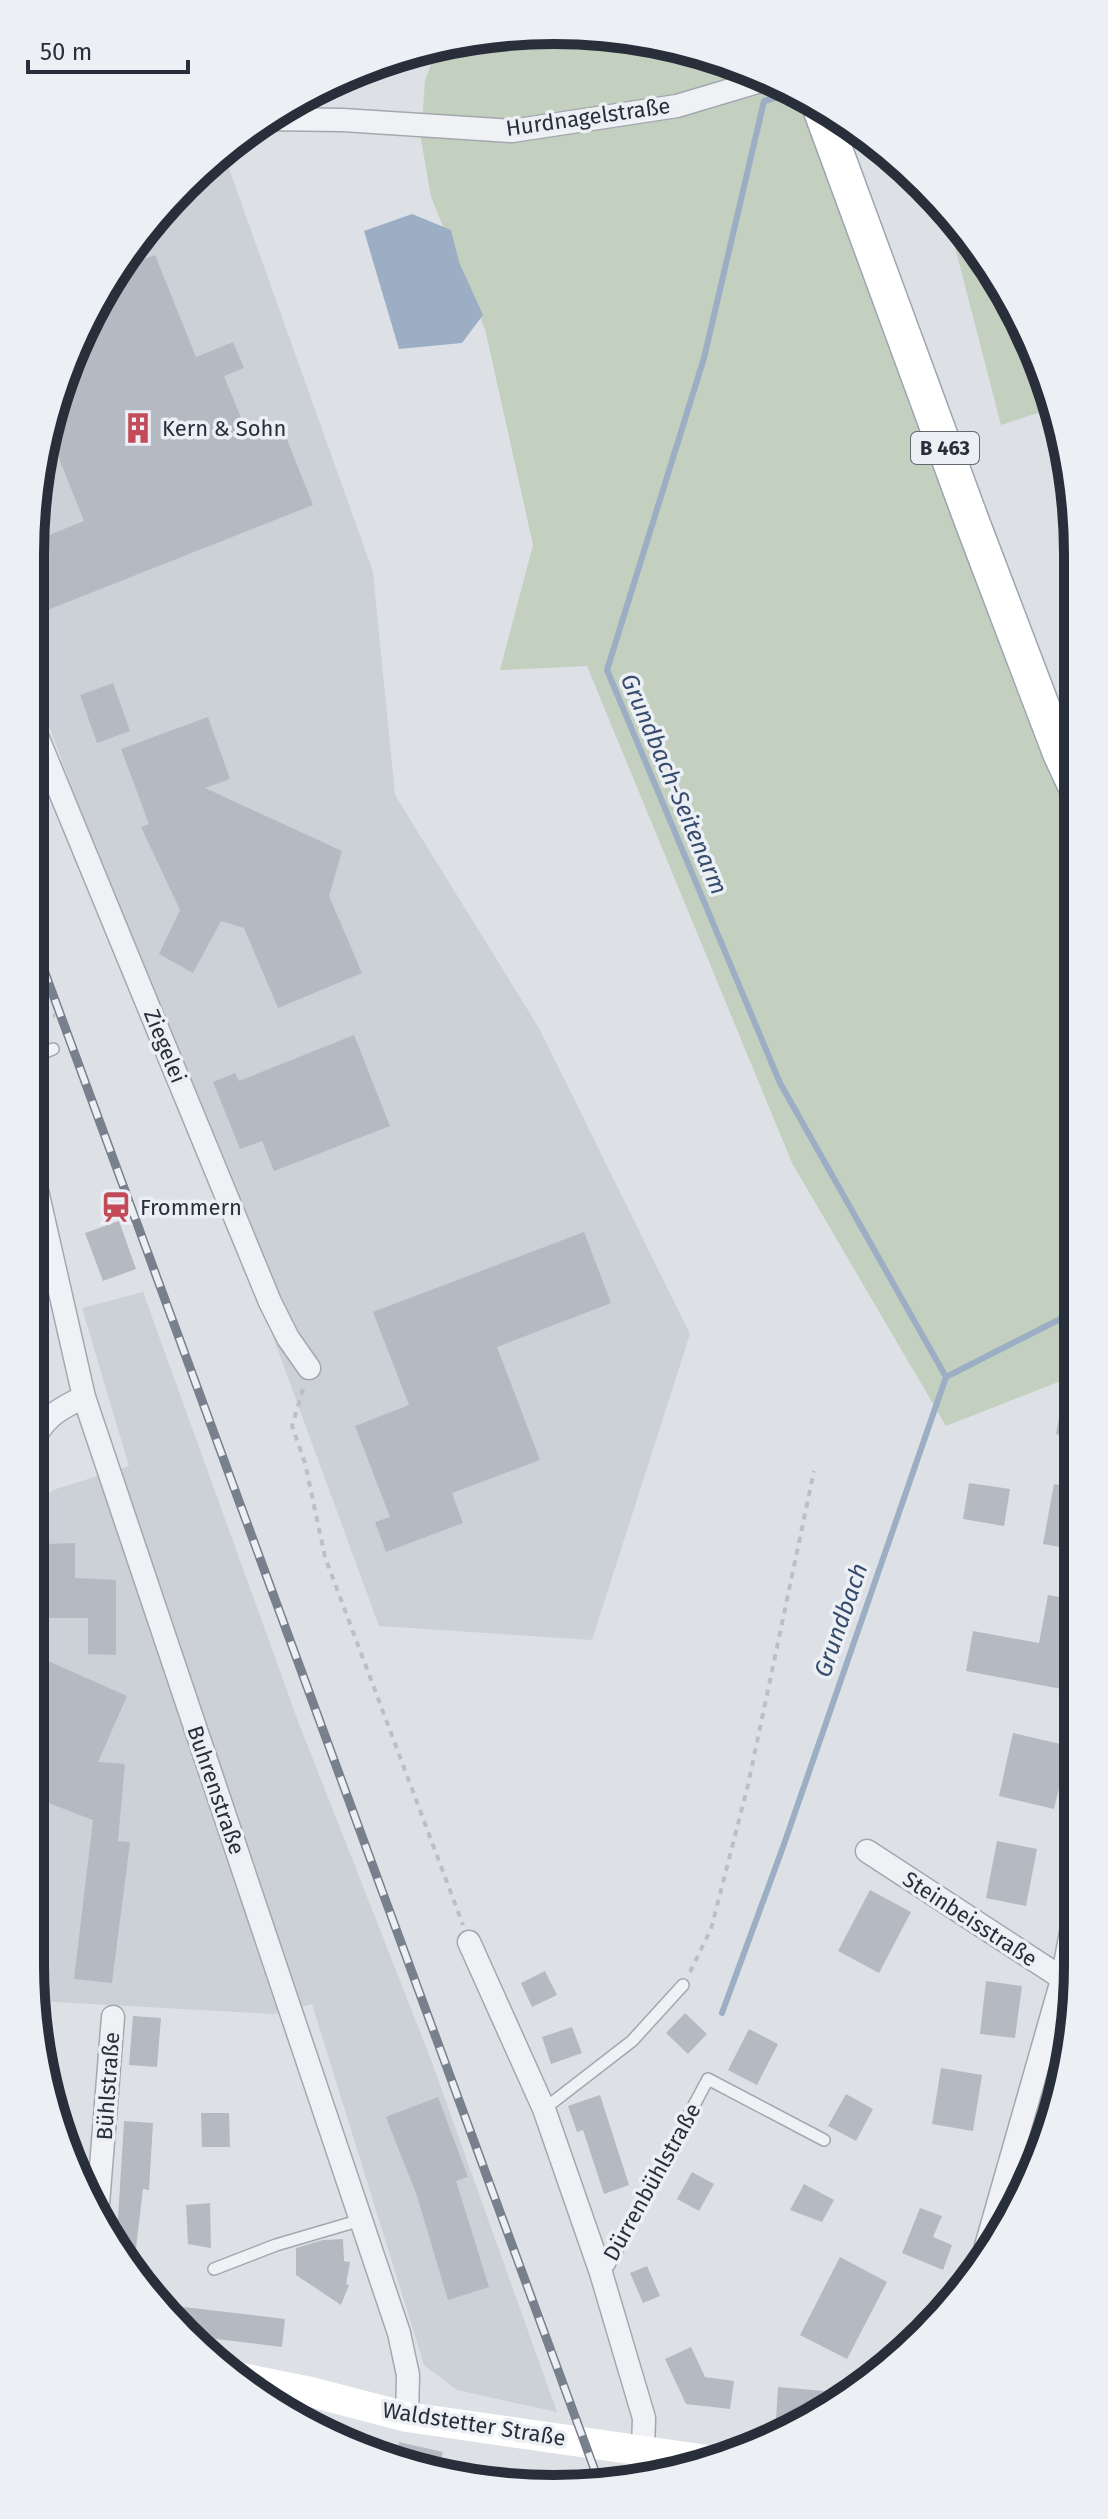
<svg xmlns="http://www.w3.org/2000/svg" width="1108" height="2519" font-family="'Fira Sans',sans-serif">
  <style>
    .built { fill: #ccd0d7 }
    .green { fill: #c3cfbf }
    .water { fill: #9baec4 }
    .lines { fill: none; stroke-linecap: round; stroke-linejoin: round }
    .stream { stroke: #9baec4; stroke-width: 6 }
    .building { fill: #b5bac2 }
    .lane-casing { stroke: #a3a8af; stroke-width: 14 }
    .street-casing { stroke: #a3a8af; stroke-width: 25 }
    .primary-casing { stroke: #9ea5b1; stroke-width: 37 }
    .path { stroke: #bcbfc5; stroke-width: 4; stroke-dasharray: 6 6; stroke-linecap: butt }
    .lane { stroke: #f0f1f5; stroke-width: 11 }
    .street { stroke: #f0f1f5; stroke-width: 22 }
    .secondary { stroke: #fff; stroke-width: 30 }
    .primary { stroke: #fff; stroke-width: 34 }
    .rail-casing { stroke: #78808e; stroke-width: 9 }
    .rail { stroke: #eceff4; stroke-width: 6; stroke-dasharray: 18; stroke-linecap: butt }
    .labels { text-anchor: middle; dominant-baseline: central; stroke-width: 7; stroke-linejoin: round; paint-order: stroke }
    .shield { fill: #eceff4; stroke: #636972; stroke-width: 2 }
    .shield-label { font-size: 20px; font-weight: bold; fill: #282f3b }
    .street-label { font-size: 22px; fill: #282f3b; stroke: #eceff4 }
    .poi-label { font-size: 22px; fill: #282f3b; stroke: #eceff4; text-anchor: start }
    .water-label { font-size: 24px; font-style: italic; fill: #354c6c; stroke: #eceff4 }
    .rim { fill: none; stroke: #282f3b; stroke-width: 10 }
  </style>
  <rect width="100%" height="100%" fill="#dde1e6"/>
  <path class="built" d="M227 163 373 572 395 795 539 1028 690 1334 592 1640 379 1626 30 674V554L58 385 100 292 160 208 204 167Z
    M143 1292 298 1721 430 2057 557 2412 457 2390 424 2365 312 2004 273 2014 36 2001 30 1965V1513L53 1490 129 1466 82 1308Z"/>
  <path class="green" d="M520 31 623 35 723 58 821 111 1074 785 1076 1375 946 1426 792 1163 587 666 500 670 533 545 485 329 431 197 421 139 425 80 439 44Z
    M939 205 969 235 1038 353 1053 408 1001 425 949 224Z"/>
  <path class="water" d="M412 214 451 230 459 262 483 315 462 343 399 349 364 231Z"/>
  <g class="lines">
    <path class="stream" d="M790 94 764 101 704 358 607 670 780 1083 946 1377
      M722 2013 783 1847 946 1377 1076 1311"/>
  </g>
  <path class="building" d="M155 255 196 357 233 342 244 368 224 376 248 435 280 422 313 505 45 611 30 574 32 542 84 521 50 436 58 385 100 292 116 270Z
    M113 683 130 731 97 743 80 695Z
    M208 717 230 779 205 788 342 851 329 896 362 973 278 1008 244 928 221 921 193 973 159 954 180 910 141 827 149 824 121 749Z
    M354 1035 390 1126 274 1171 262 1141 240 1149 213 1082 235 1073 239 1081Z
    M119 1221 136 1269 103 1281 85 1233Z
    M584 1232 611 1303 497 1347 540 1460 452 1493 463 1523 386 1552 375 1522 390 1517 355 1426 409 1405 373 1312Z
    M1068 1371 1076 1372V1438L1056 1434Z
    M969 1483 1010 1489 1004 1526 963 1519Z
    M1054 1484 1077 1488V1550L1043 1544Z
    M75 1543V1578L116 1580V1655L88 1654V1618H48L47 1544Z
    M1048 1595 1077 1600V1634L1067 1690 966 1671 973 1631 1039 1643Z
    M30 1653 127 1696 98 1762 125 1764 118 1841 130 1842 112 1983 74 1979 93 1820 30 1796Z
    M1013 1733 1069 1746 1054 1809 999 1796Z
    M997 1841 1037 1849 1026 1906 986 1898Z
    M870 1890 911 1912 879 1973 838 1951Z
    M545 1971 557 1995 532 2007 521 1983Z
    M986 1981 1022 1986 1015 2038 980 2034Z
    M685 2013 707 2034 688 2054 666 2033Z
    M133 2016 161 2018 157 2067 129 2065Z
    M572 2027 582 2053 551 2064 542 2037Z
    M749 2029 778 2044 757 2085 728 2070Z
    M941 2068 982 2075 973 2131 932 2124Z
    M846 2094 873 2109 856 2141 828 2126Z
    M600 2095 629 2185 604 2194 583 2130 577 2132 568 2106Z
    M438 2097 468 2177 456 2181 489 2287 448 2300 417 2196 386 2117Z
    M201 2113H229L230 2147H202Z
    M124 2121 153 2123 149 2190 143 2189 136 2248 123 2247 106 2217 118 2218Z
    M692 2172 714 2184 699 2211 677 2199Z
    M804 2184 834 2200 822 2222 790 2210Z
    M210 2203 211 2248 188 2244 186 2205Z
    M920 2208 942 2216 933 2237 952 2245 943 2270 902 2253Z
    M343 2239 344 2261 350 2262 346 2284 349 2285 341 2305 296 2275V2248L323 2240Z
    M840 2257 887 2282 847 2359 800 2335Z
    M647 2266 660 2296 643 2303 630 2273Z
    M175 2306 285 2319 282 2347 191 2336 173 2321Z
    M691 2347 705 2377 734 2381 730 2409 686 2404 665 2359Z
    M778 2387 848 2393 816 2419 806 2422 776 2420Z
    M399 2442 443 2452 437 2473 396 2458Z"/>
  <g class="lines">
    <defs>
      <path id="lane" d="M30 1058 53 1049
        M544 2109 632 2041 683 1985
        M214 2269 276 2245 361 2220
        M601 2272 609 2265 708 2079 824 2140"/>
      <path id="street" d="M265 119 343 120 512 131 677 106 764 80
        M30 719 270 1302 288 1338 309 1368
        M30 1160 84 1397 399 2333 408 2375 407 2417
        M30 1448C42 1419 56 1410 84 1397
        M867 1851 1074 1986
        M469 1942 544 2109 601 2273 644 2418 642 2479
        M98 2204 113 2017
        M986 2246 1062 1980 1078 1895"/>
      <path id="primary" d="M821 111 971 519 1060 753 1074 783"/>
    </defs>
    <use href="#lane" class="lane-casing"/>
    <use href="#street" class="street-casing"/>
    <use href="#primary" class="primary-casing"/>
    <path class="path" d="M30 1019 39 1021 55 1015
      M303 1389 292 1426 305 1463 325 1557 463 1925
      M690 1972 711 1929 748 1785 814 1471"/>
    <use href="#lane" class="lane"/>
    <use href="#street" class="street"/>
    <path class="secondary" d="M242 2378 311 2392 407 2417 707 2460"/>
    <use href="#primary" class="primary"/>
    <defs>
      <path id="rail" d="M30 932 598 2479"/>
    </defs>
    <use href="#rail" class="rail-casing"/>
    <use href="#rail" class="rail"/>
  </g>
  <defs>
    <symbol id="building-bare" viewBox="-9 -9 18 18"><path d="M-4-6H4V6H1V3H-1V6H-4ZM-2.5-4.3h1.7v1.8h-1.7ZM.8-4.3h1.7v1.8H.8ZM-2.5-1h1.7V.8h-1.7ZM.8-1h1.7V.8H.8Z" fill="#c34a59" stroke="#eceff4" stroke-width="2.5" paint-order="stroke"/></symbol>
    <symbol id="station-bare" viewBox="-9 -9 18 18"><path d="M-3-6H3Q5-6 5-4V2Q5 4 3 4L4.5 6H3L1.5 4h-3L-3 6H-4.5L-3 4Q-5 4-5 2V-4Q-5-6-3-6ZM-3.5-4v3h7v-3ZM-3.5 1v1.5H-2V1ZM2 1v1.5H3.5V1Z" fill="#c34a59" stroke="#eceff4" stroke-width="2.5" paint-order="stroke"/></symbol>
  </defs>
  <g fill-rule="evenodd">
    <use href="#building-bare" x="116" y="406" width="44" height="44"/>
    <use href="#station-bare" x="94" y="1185" width="44" height="44"/>
  </g>
  <g class="labels">
    <rect class="shield" x="911" y="432" width="68" height="32" rx="6"/>
    <g class="shield-label">
      <text x="945" y="448">B 463</text>
    </g>
    <g class="street-label">
      <text transform="translate(588 117) rotate(-8)">Hurdnagelstraße</text>
      <text transform="translate(165 1046) rotate(68)">Ziegelei</text>
      <text transform="translate(216 1790) rotate(71)">Buhrenstraße</text>
      <text transform="translate(970 1919) rotate(33)">Steinbeisstraße</text>
      <text transform="translate(108 2086) rotate(-86)">Bühlstraße</text>
      <text transform="translate(652 2182) rotate(-61)">Dürrenbühlstraße</text>
      <text transform="translate(474 2424) rotate(9)">Waldstetter Straße</text>
    </g>
    <g class="poi-label">
      <text x="162" y="428">Kern &amp; Sohn</text>
      <text x="140" y="1207">Frommern</text>
    </g>
    <g class="water-label">
      <text transform="translate(674 784) rotate(67)">Grundbach-Seitenarm</text>
      <text transform="translate(841 1620) rotate(-71)">Grundbach</text>
    </g>
  </g>
  <path d="M0 0H1108V2519H0ZM554 44H554A510 510 0 0 1 1064 554V1965A510 510 0 0 1 554 2475H554A510 510 0 0 1 44 1965V554A510 510 0 0 1 554 44Z" fill="#eceff4" fill-rule="evenodd"/>
  <path class="rim" d="M554 44H554A510 510 0 0 1 1064 554V1965A510 510 0 0 1 554 2475H554A510 510 0 0 1 44 1965V554A510 510 0 0 1 554 44Z"/>
  <path d="M28 60v12h160v-12" fill="none" stroke="#282f3b" stroke-width="4"/>
  <text x="40" y="60" font-size="24" fill="#282f3b" stroke="#eceff4" stroke-width="6" paint-order="stroke">50 m</text>
</svg>
